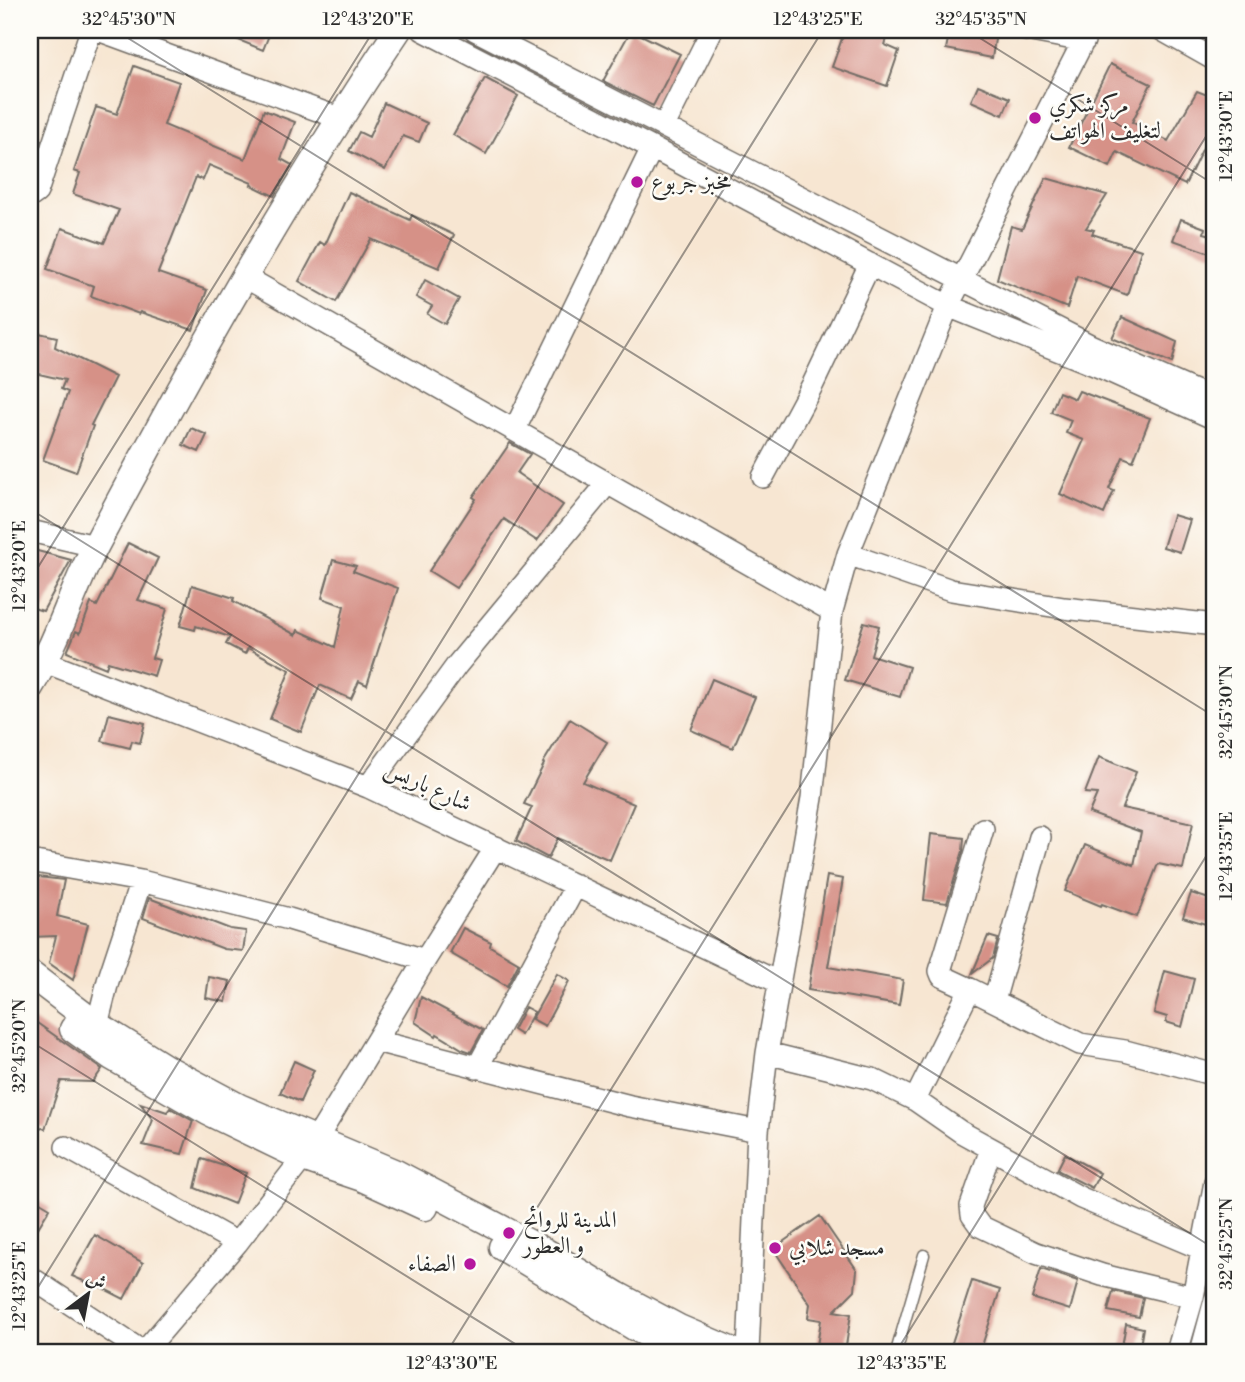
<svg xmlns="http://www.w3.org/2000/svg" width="1245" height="1382" font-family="'Libre Bodoni',Amiri,serif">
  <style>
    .building { fill: #d69187 }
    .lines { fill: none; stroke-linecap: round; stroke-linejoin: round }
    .service-casing { stroke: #726c65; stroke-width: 13 }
    .minor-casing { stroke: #726c65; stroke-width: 24 }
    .tertiary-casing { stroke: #726c65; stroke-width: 29 }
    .service { stroke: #fff; stroke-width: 10 }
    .minor { stroke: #fff; stroke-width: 21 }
    .tertiary { stroke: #fff; stroke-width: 26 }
    .ticks { fill: none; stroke: #2b2b2b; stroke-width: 2; stroke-opacity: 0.45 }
    .poi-dot { fill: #b5179e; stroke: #fdfcf7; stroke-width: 2.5 }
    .labels { text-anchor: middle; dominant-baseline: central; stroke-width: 5; stroke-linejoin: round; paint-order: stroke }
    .poi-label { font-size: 23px; fill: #2b2b2b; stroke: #fdfcf7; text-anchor: start }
    .street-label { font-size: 23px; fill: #2b2b2b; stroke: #fdfcf7 }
    .neatline { fill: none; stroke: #2b2b2b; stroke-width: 2.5 }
    .ticks-label { font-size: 18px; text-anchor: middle; fill: #2b2b2b }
  </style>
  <rect width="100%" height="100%" fill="#fdfcf7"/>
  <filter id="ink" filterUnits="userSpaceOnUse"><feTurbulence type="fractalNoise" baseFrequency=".0143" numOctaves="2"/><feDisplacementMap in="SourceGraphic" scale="14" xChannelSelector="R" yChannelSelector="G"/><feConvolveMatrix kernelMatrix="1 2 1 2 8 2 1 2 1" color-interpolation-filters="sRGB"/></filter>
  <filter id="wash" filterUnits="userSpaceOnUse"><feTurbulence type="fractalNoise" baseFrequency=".00686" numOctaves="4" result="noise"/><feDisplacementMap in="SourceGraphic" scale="28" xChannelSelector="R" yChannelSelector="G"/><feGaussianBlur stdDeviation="1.57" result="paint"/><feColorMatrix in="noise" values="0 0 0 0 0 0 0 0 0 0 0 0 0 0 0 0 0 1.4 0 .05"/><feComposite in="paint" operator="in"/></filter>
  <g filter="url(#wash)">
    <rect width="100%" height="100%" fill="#f7e6d2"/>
    <g id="blocks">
      <path class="building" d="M214 30H271L263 50Z
        M631 30 680 54 653 106 603 81Z
        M845 30H874L888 35 885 45 899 51 887 86 832 67Z
        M950 30H979L996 33 992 58 946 49Z
        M1110 64 1151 84 1132 122 1168 141 1197 91 1215 98V123L1185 185 1117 152 1110 167 1069 147Z
        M134 66 179 82 164 125 245 159 264 110 295 122 281 159 292 165 274 196 251 185 252 183 209 165 203 180 196 177 158 273 207 290 193 330 140 312 139 314 91 296 94 286 47 269 62 228 104 243 119 210 73 194 80 173 74 171 96 107 117 114Z
        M485 78 518 96 486 154 453 135Z
        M978 85 1010 98 1003 115 971 101Z
        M384 103 427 123 419 142 403 136 385 170 349 151 359 132 369 137Z
        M1046 178 1107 195 1086 228 1094 230 1092 234 1141 250 1127 295 1077 276 1067 308 997 279 1011 226 1022 229Z
        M349 192 410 220 412 215 454 235 439 268 371 239 336 302 299 281 320 242 325 245Z
        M1181 219 1205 228 1204 233 1215 236V255L1173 240Z
        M425 280 459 299 445 324 427 314 432 306 416 297Z
        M1122 317 1177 342 1172 363 1112 338Z
        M30 331 57 337 55 347 115 377 91 425 93 426 76 472 43 460 68 392 61 389 65 380 30 372Z
        M1079 391 1150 418 1133 461 1123 457 1109 489 1114 491 1104 514 1060 494 1084 440 1066 433 1071 420 1051 412 1059 392 1075 399Z
        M191 428 207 435 199 452 183 445Z
        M510 443 530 454 517 473 563 505 537 541 504 519 456 588 429 571 476 499 473 497Z
        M1173 515 1190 520 1180 552 1163 547Z
        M128 543 158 558 138 600 167 609 152 658 159 660 154 676 108 662 106 668 67 652 76 631 80 633 91 603 97 606Z
        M30 549 71 560 43 611 30 607Z
        M333 560 356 566 353 571 398 588 367 685 359 681 351 699 320 685 301 732 270 719 290 670 248 648 245 654 226 644 230 637 196 626 195 630 180 626 192 585 234 598 233 601 296 635 298 630 335 647 344 606 322 598Z
        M864 622 879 626 871 655 909 667 900 697 845 680Z
        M712 679 755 697 733 748 691 730Z
        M109 714 145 723 140 743 132 741 130 748 102 741Z
        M570 719 607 742 583 782 634 804 610 860 558 838 548 858 516 841 532 807 524 804 544 764 543 763Z
        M1099 757 1136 772 1122 808 1193 823 1183 869 1158 864 1137 917 1102 904 1101 906 1065 891 1085 845 1134 865 1141 832 1089 813 1097 794 1085 793Z
        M931 834 964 838 963 851 947 903 924 900Z
        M30 876 64 880 57 916 88 924 73 980 49 963 56 936 30 937Z
        M827 876 843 879 828 967 903 980 899 1005 808 990Z
        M1191 893 1215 901V927L1183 917Z
        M149 898 230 929 246 931 243 951 224 949 143 918Z
        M463 928 491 942 490 946 519 963 507 986 450 953Z
        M988 936 998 939 993 958 972 974Z
        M1165 971 1194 979 1182 1027 1166 1022 1167 1017 1154 1013Z
        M557 974 569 981 545 1026 532 1019Z
        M209 977 230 981 226 1002 206 998Z
        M421 997 483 1030 471 1052 462 1049 437 1034 436 1036 415 1022Z
        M525 1007 534 1012 521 1035 513 1030Z
        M30 1018 102 1069 93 1082 61 1081 45 1129 30 1123Z
        M294 1061 314 1070 300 1102 280 1093Z
        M140 1103 167 1112 170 1108 193 1121 182 1154 143 1145 153 1120Z
        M1065 1154 1100 1173 1092 1188 1057 1170Z
        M202 1159 246 1173 234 1204 195 1188Z
        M30 1196 50 1208 30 1241Z
        M820 1216 857 1270 855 1290 834 1311 851 1314 845 1352H816L821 1320 808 1318 810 1304 776 1253 777 1246Z
        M95 1235 143 1263 124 1299 89 1281 88 1283 72 1276Z
        M1041 1269 1078 1281 1070 1310 1032 1298Z
        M972 1281 1000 1290 980 1352H949Z
        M1113 1291 1143 1298 1139 1317 1108 1311Z
        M1126 1324 1143 1328 1139 1352H1121Z"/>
    </g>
  </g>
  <g filter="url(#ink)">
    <use href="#blocks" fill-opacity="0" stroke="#726c65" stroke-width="2"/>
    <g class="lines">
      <defs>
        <path id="service" d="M896 1352 924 1255"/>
        <path id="minor" d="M98 30 339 118
          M423 30 652 148 948 306 1102 368 1215 419
          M475 30 1090 345 1215 400
          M1026 30 1084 41
          M1162 30 1215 60
          M664 126 712 30
          M30 197 37 192 91 30
          M245 277 832 611
          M515 429 652 148
          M763 477 813 384 870 264
          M30 531 95 546
          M848 554 951 590 1064 608 1215 625
          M45 662 368 787 778 982
          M368 787 457 665 607 484
          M30 861 141 881 289 919 425 960
          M970 989 942 976 940 971 983 829
          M994 1001 1040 837
          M97 1025 108 981 141 881
          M376 1041 630 1106 758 1131
          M767 1053 872 1079 915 1100 961 1132 1081 1198 1202 1249
          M477 1068 576 885
          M915 1100 970 989 1080 1044 1125 1051 1215 1075
          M316 1140 425 960 496 847
          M66 1147 237 1243
          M991 1149 971 1206 972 1215 980 1226 1036 1253 1102 1275 1193 1297
          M30 1277 143 1352
          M144 1352 237 1243 303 1158
          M748 1352 758 1131 767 1053 812 798 832 611 848 554 948 306 1089 30
          M1177 1352 1193 1297 1215 1182
          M1201 1352 1215 1300"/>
        <path id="tertiary" d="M30 687C58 642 72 590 97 543 190 368 288 194 398 30
          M30 974 97 1025 166 1068 239 1107 396 1173 546 1252 617 1295 679 1328 735 1352
          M73 1029 112 1057 208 1112 303 1158 362 1178 425 1207
          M502 1247 636 1328 681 1352"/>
      </defs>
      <use href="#service" class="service-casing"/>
      <use href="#minor" class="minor-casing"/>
      <use href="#tertiary" class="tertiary-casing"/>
      <use href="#service" class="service"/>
      <use href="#minor" class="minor"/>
      <use href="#tertiary" class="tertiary"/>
    </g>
  </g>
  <path class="ticks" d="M115 30 1215 717M967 30 1215 185M30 509 1215 1249M30 580 374 30M30 1041 528 1352M30 1300 823 30M447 1352 1215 122M896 1352 1215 842"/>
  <g class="poi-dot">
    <circle cx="1035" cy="118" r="7"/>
    <circle cx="637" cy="182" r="7"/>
    <circle cx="509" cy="1233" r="7"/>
    <circle cx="775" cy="1248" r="7"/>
    <circle cx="470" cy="1264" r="7"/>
  </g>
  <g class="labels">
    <g class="poi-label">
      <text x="1049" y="105">مركز شكري<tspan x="1049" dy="26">لتغليف الهواتف</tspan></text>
      <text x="651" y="182">مخبز جربوع</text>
      <text x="523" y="1220">المدينة للروائح<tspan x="523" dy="26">و العطور</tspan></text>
      <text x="789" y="1248">مسجد شلابي</text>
      <text x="456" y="1264" text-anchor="end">الصفاء</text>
    </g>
    <g class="street-label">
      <text transform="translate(428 786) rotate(25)">شارع باريس</text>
    </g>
  </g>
  <rect width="1245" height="1382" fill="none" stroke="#fdfcf7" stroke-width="77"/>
  <g transform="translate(88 1294) rotate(32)" stroke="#fdfcf7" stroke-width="5" paint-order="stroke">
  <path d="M0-5L12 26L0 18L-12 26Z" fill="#2b2b2b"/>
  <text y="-10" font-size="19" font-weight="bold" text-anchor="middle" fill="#2b2b2b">ش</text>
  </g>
  <rect x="38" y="38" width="1168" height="1306" class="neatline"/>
  <g class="ticks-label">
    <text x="129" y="25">32°45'30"N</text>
    <text x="368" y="25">12°43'20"E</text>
    <text x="818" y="25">12°43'25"E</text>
    <text x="981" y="25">32°45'35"N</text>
    <text transform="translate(1226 136) rotate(-90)" y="6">12°43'30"E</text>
    <text transform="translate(19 566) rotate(-90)" y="6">12°43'20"E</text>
    <text transform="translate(1226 712) rotate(-90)" y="6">32°45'30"N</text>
    <text transform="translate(1226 856) rotate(-90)" y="6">12°43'35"E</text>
    <text transform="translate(19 1046) rotate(-90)" y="6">32°45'20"N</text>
    <text transform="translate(1226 1244) rotate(-90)" y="6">32°45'25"N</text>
    <text transform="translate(19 1286) rotate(-90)" y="6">12°43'25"E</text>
    <text x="452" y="1369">12°43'30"E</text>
    <text x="902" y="1369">12°43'35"E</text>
  </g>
</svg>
